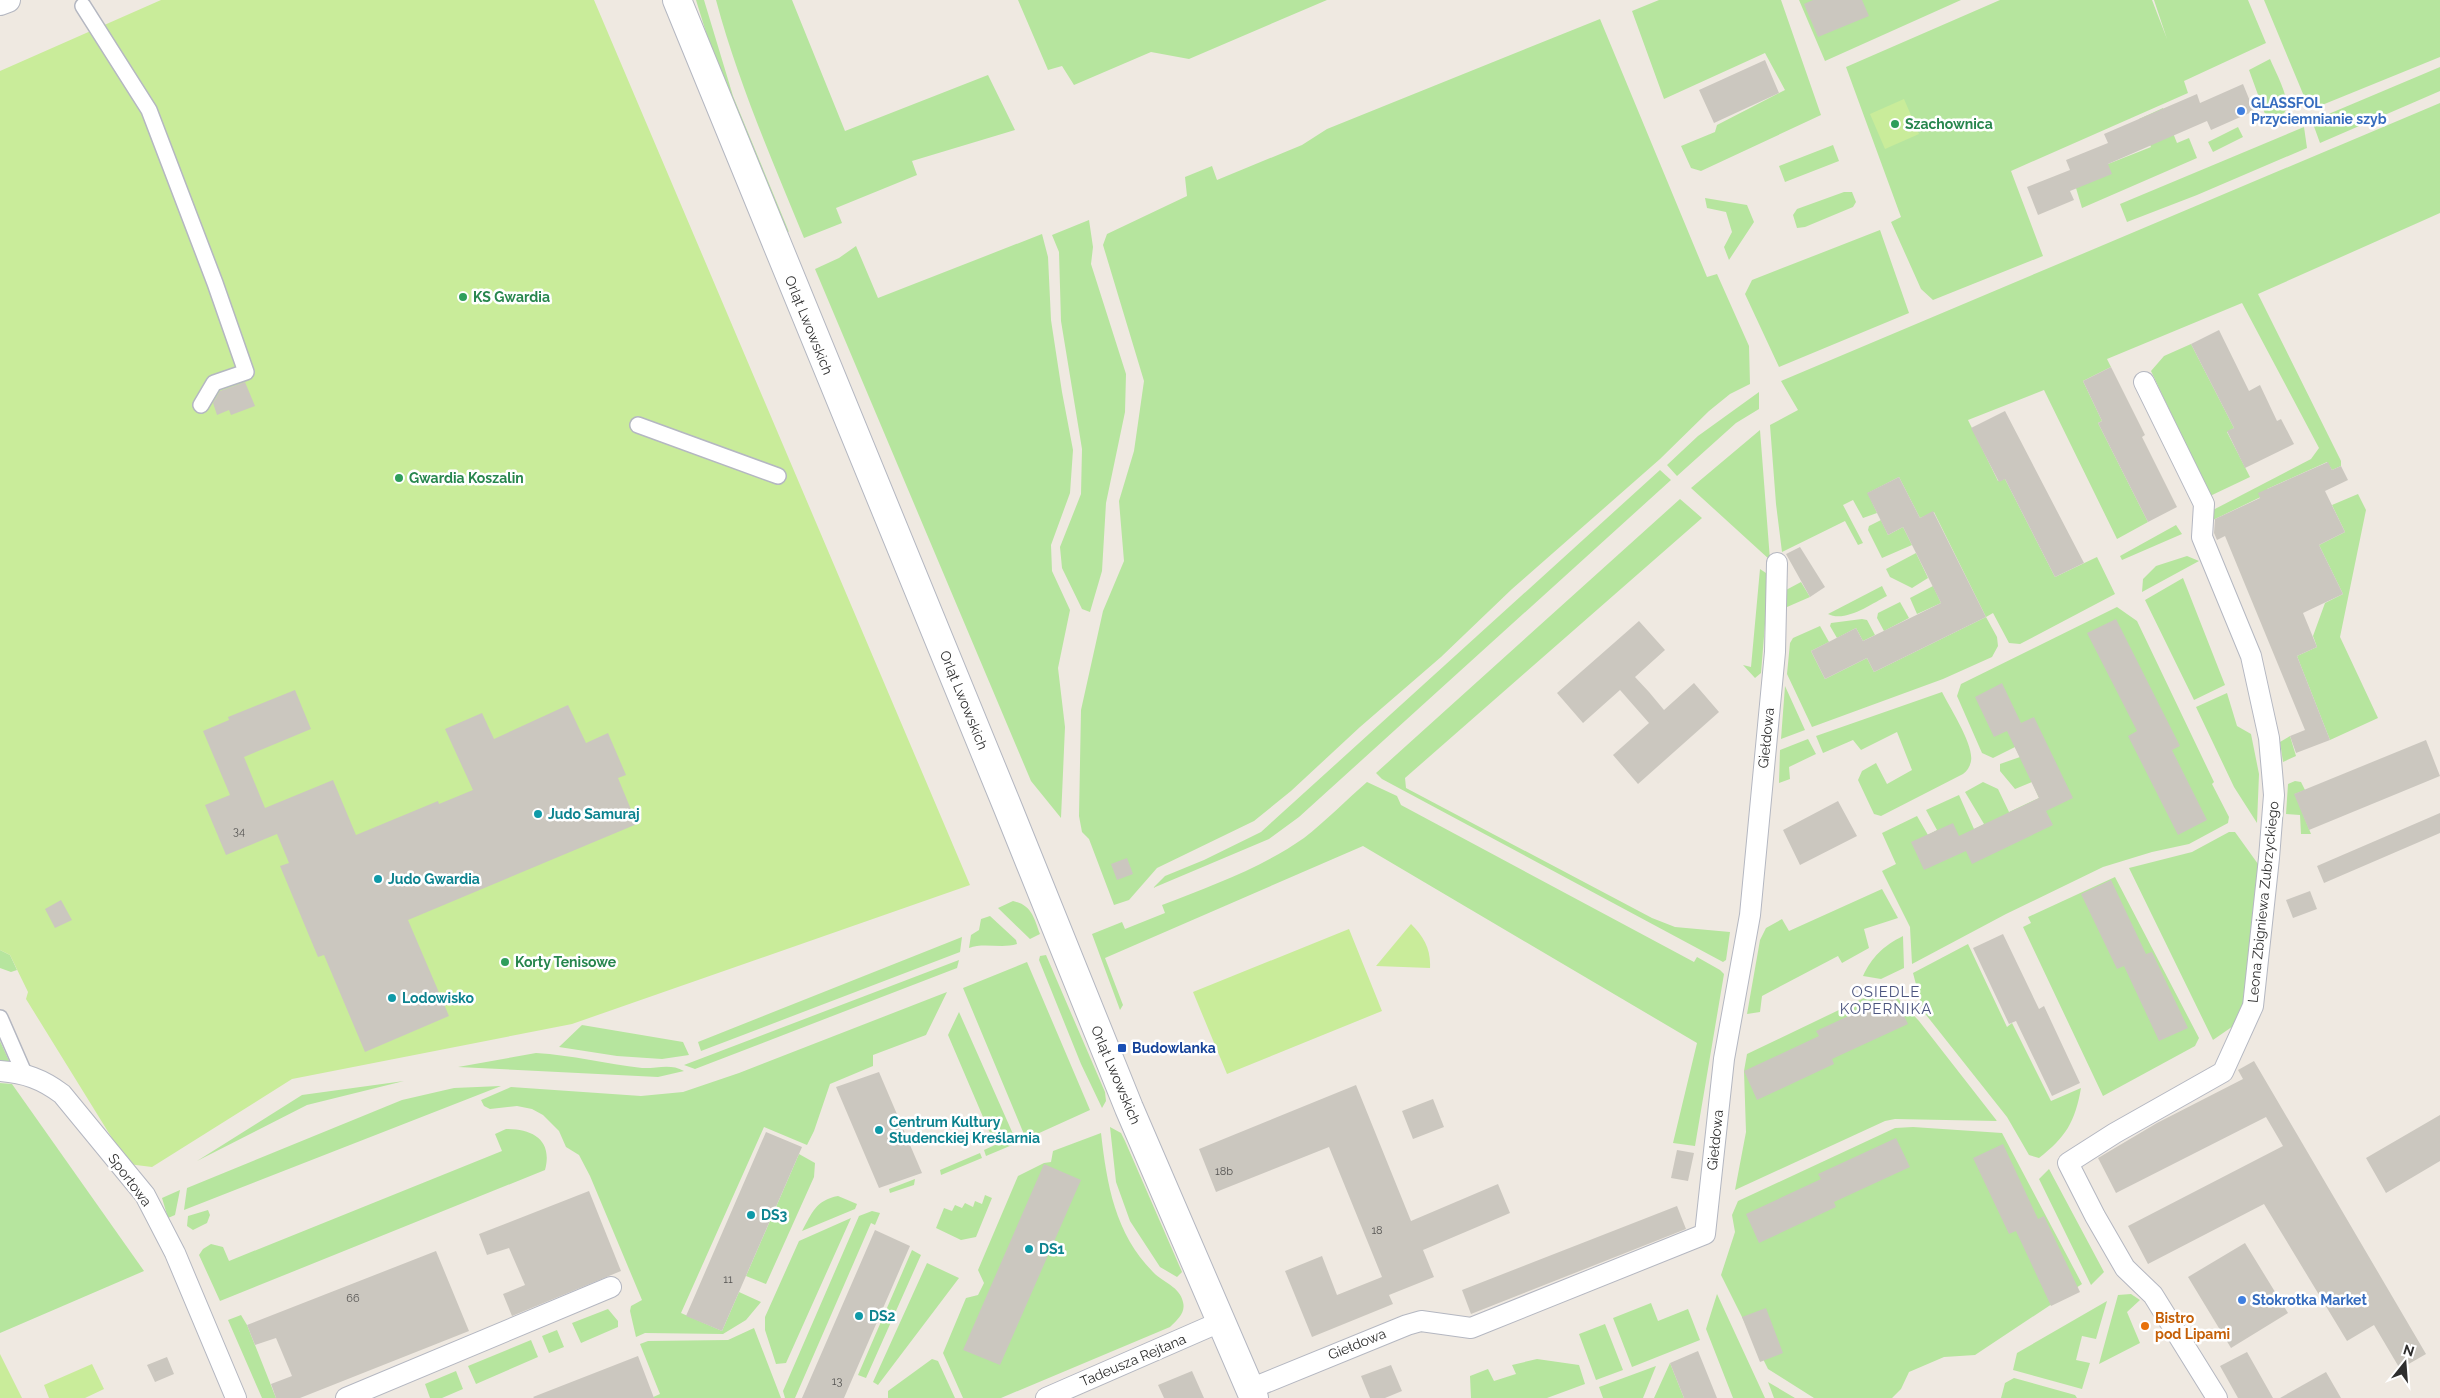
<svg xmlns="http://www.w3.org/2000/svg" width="2440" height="1398" font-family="Raleway,sans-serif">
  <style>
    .green { fill: #b6e59e }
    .pitch { fill: #c9ec9a }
    .building { fill: #cbc7bf }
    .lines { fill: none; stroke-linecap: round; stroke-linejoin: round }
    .pedestrian-casing { stroke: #b4b7c1; stroke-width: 18 }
    .minor-casing { stroke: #b4b7c1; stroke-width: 22 }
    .tertiary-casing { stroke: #b4b7c1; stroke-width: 26 }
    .secondary-casing { stroke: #b4b7c1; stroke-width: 30 }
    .pedestrian { stroke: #fff; stroke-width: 15 }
    .minor { stroke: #fff; stroke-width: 20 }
    .tertiary { stroke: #fff; stroke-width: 24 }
    .secondary { stroke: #fff; stroke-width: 28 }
    .shop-dot { fill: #3f7fe0; stroke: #fff; stroke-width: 2 }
    .leisure-dot { fill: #2e9e5b; stroke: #fff; stroke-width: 2 }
    .culture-dot { fill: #0f9aa8; stroke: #fff; stroke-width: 2 }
    .transit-dot { fill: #1a4fb4; stroke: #fff; stroke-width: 2 }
    .food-dot { fill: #e8710a; stroke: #fff; stroke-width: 2 }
    .labels { text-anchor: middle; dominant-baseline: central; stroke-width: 5; stroke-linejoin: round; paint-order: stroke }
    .number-label { font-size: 11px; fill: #555452 }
    .shop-label { font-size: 14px; font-weight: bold; fill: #366cbe; stroke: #fff; text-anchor: start }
    .leisure-label { font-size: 14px; font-weight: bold; fill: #27864d; stroke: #fff; text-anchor: start }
    .street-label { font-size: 14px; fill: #2e2e2e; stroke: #fff }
    .culture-label { font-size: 14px; font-weight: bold; fill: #0d838f; stroke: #fff; text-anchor: start }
    .transit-label { font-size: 14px; font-weight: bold; fill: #164399; stroke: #fff; text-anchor: start }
    .food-label { font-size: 14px; font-weight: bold; fill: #c56008; stroke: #fff; text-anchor: start }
    .neighbourhood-label { font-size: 15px; letter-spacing: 1px; fill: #4d5680; stroke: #fff }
  </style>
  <rect width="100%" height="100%" fill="#efe9e1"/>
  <path class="green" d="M696 0H704L733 96 789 232 783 229 709 42Z
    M716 0H792L845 131 988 75 1015 130 912 161 917 175 836 208 842 223 804 238C772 160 738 82 716 0Z
    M1018 0H1327L1189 59 1151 52 1074 85 1062 66 1048 70Z
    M1659 0H1781L1821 115 1701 171 1691 168 1681 146 1715 132 1717 125 1785 90 1765 53 1664 99 1632 11Z
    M1799 0H1961L1825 61Z
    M2000 0H2152L2167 39 2154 0H2248L2266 43 2184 81 2188 93 2011 171 2043 256 1933 300 1921 289 1891 222 1901 217 1846 67Z
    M2264 0H2440V57L2322 105 2306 101Z
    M1600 19 1707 277 1717 274 1749 346 1750 384 1730 394 1709 411 1660 459 1512 589 1441 657 1360 727 1291 791 1254 821 1157 868 1129 900 1114 905 1089 839 1082 832 1079 816 1081 710 1103 611 1124 561 1119 501 1134 451 1144 381 1103 245 1107 234 1187 196 1185 177 1212 166 1217 180 1302 145 1327 129Z
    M2270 59C2275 71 2290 98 2286 109 2284 117 2275 121 2269 125L2249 70Z
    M2440 67V91L2320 143 2312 121Z
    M2440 103V213L2258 294 2341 461V466L2332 470 2327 462 2267 489 2269 493 2213 520V510L2311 459 2319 448 2242 303 2107 359 2111 367 2083 381 2102 421 2098 423 2148 522 2117 539 2044 390 1968 420 1998 481 2005 479 2055 577 2097 557 2115 594 2020 644 2009 643 1993 613 1986 617 1997 637 1998 646 1992 657 1943 679 1812 727 1787 674 1790 643 1793 638 1820 626 1829 642 1811 651 1825 679 1867 658 1874 672 1986 617 1934 512 1920 518 1899 477 1868 493 1877 513 1863 518 1853 500 1843 505 1863 543 1858 545 1845 521 1782 552 1776 504 1770 425 1798 410 1781 381Z
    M2163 108 2177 143 2189 138 2197 158 2082 208 2076 188 2108 164 2151 147 2139 119Z
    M2238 127 2243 137 2213 152 2208 142Z
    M2304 127 2307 148 2197 195 2127 222 2120 204Z
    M1833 145 1839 161 1785 182 1779 166Z
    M1844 192H1852L1856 202 1853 207 1805 227 1797 228 1793 215 1797 209Z
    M1705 198 1747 205 1754 222 1729 260 1724 247 1732 232 1726 212 1707 208Z
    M1089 220 1093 247 1091 264 1126 374 1125 412 1106 503 1102 571 1090 612 1082 609 1062 568 1060 547 1081 494 1082 449 1061 321 1059 252 1052 235Z
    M1880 230 1909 313 1779 367 1745 294 1752 280Z
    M1042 234 1048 257 1051 320 1062 392 1073 450 1070 493 1051 545 1052 571 1070 610 1058 668 1065 727 1061 818 1031 781 815 269 839 258 856 246 878 298Z
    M2191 344 2234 428 2227 432 2250 477 2210 496 2151 371 2164 356Z
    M1759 392V409L1736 423 1677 476 1667 465 1698 436Z
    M1760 430 1770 560 1691 488Z
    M1660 470 1671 480 1299 817 1269 839 1153 888 1165 876 1204 860 1261 832Z
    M2358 494 2366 510 2340 637 2378 718 2330 740 2297 656 2317 647 2313 636 2325 603 2343 594 2319 545 2345 532 2332 505Z
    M1680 499 1702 518 1405 778 1406 788 1652 918 1675 927 1730 932 1726 960 1723 962 1382 779 1376 773Z
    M1881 520 1888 535 1903 527 1912 545 1882 558 1868 530 1869 526Z
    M2176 525 2182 534 2122 560 2120 556Z
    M1916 553 1928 578 1912 588 1890 577 1886 569Z
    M2187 556 2199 561 2142 592 2143 579 2156 566Z
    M1760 569 1769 575 1761 673 1755 678 1743 665 1751 667Z
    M2183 578 2225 685 2194 700 2145 600Z
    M1801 582 1810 597 1787 607 1786 590Z
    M1882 586 1887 596C1871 604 1845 623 1828 614Z
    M1933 586 1941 603 1917 614 1910 598Z
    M1900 602 1909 618 1884 631 1877 618 1878 613Z
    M2117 607 2137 621 2214 782 2212 784 2229 817 2228 823 2189 844 2152 852 2103 867 2006 914 1912 964 1910 927 1882 871 1896 864 1882 833 1917 816 1928 835 1937 830 1926 810 1959 795 1974 829 1984 824 1965 792 1983 782 1998 789 2009 812 2039 798 2032 782 2015 789 2000 771V764L2020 757 2015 747 1993 758 1982 753 1957 696 1961 684Z
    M1862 619 1867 620 1875 635 1863 641 1856 628 1837 638 1830 626 1831 623Z
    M1785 686 1805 730 1781 739Z
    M1942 692C1950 708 1974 745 1971 761 1970 767 1967 771 1963 774L1881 816 1874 814 1858 780 1862 771 1876 763 1887 784 1912 770 1897 732 1861 750 1853 740 1823 753 1816 736Z
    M2227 693 2237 726 2251 734 2259 774 2257 823 2234 787 2196 707Z
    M2290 736 2296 756 2283 762 2280 742Z
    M1808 739 1816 754 1789 767 1790 779 1779 783 1780 750Z
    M2295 781 2301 782 2305 790 2295 794 2311 834H2301L2300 815 2286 814 2288 784Z
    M1367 782 1397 796 1401 805 1694 962 1697 957 1720 970 1724 974 1695 1146 1673 1143 1697 1043 1363 846 1105 958 1123 1005 1120 1010 1092 934 1122 922 1125 929 1165 913 1162 905C1211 886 1261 868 1304 838 1326 821 1346 800 1367 782Z
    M2229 832H2235L2258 864 2242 1011 2236 1024 2213 1040 2129 868 2192 852Z
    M2115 877 2199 1038 2195 1046 2103 1096 2023 927 2031 923 2028 917Z
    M1882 889 1898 918 1864 929 1869 948 1842 963 1838 956 1762 996 1760 1012 1747 1014 1760 940 1766 928 1782 919 1789 931Z
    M1013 901C1032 905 1034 918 1040 934L1030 939 998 908Z
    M990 916 1016 940 1017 944C1001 949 984 942 969 948L971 935 979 930 981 919Z
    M1903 936 1904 968 1881 979 1863 976C1872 957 1883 946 1903 936Z
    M962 937 960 952 701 1051 698 1042Z
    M1968 944 2007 1027 2012 1023 2051 1101 2081 1088C2075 1122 2066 1137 2039 1158L2029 1155 2007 1117 1923 1011 1913 973Z
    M0 950 10 955 17 970 11 972 0 968Z
    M1046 955 1105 1092 1106 1101 1102 1108 1081 1064 1039 960 1040 956Z
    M959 960 957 968 695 1069 684 1065Z
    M1027 962 1090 1110 1026 1139 963 988Z
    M1887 987 1919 1021 1997 1121 1895 1119 1885 1121 1735 1190 1746 1132 1744 1071 1747 1054Z
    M947 992 926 1035 873 1055V1066L830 1084 814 1131 807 1145 764 1127 681 1313 722 1331 739 1292 761 1302 746 1320 723 1334 645 1333 636 1337 630 1311 631 1306 642 1300 590 1176 579 1155 566 1147 559 1131 543 1115 532 1109 517 1106 490 1109 484 1106 481 1100 511 1087 641 1096 683 1092 739 1073Z
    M959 1012 1017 1143 986 1156 984 1150 995 1145 948 1035Z
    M582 1025 683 1042 689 1055 662 1059 617 1056 559 1047Z
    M0 1041 10 1063 0 1062Z
    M536 1053C572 1055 606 1064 642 1068 656 1069 670 1063 684 1071L658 1077 458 1067Z
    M404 1081 307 1105 197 1161 302 1095Z
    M0 1083 12 1084 144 1271 0 1333Z
    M501 1086 184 1210 187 1188 402 1100 454 1088Z
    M1110 1127 1121 1133 1125 1141 1182 1272 1177 1277 1160 1267 1130 1221 1116 1182Z
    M1913 1127 2002 1133 2082 1284 1975 1355 1944 1357 1909 1372 1901 1389 1892 1398H1814L1768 1369 1721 1275 1735 1232 1732 1215 1738 1201 1895 1128Z
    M506 1129C533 1129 553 1140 545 1170L220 1301 199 1255 203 1249 211 1244 223 1247 229 1261 502 1151 495 1134Z
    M1101 1133C1107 1185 1115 1234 1154 1273 1163 1282 1180 1287 1183 1302 1186 1313 1177 1320 1170 1327L1001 1398H963L943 1353 966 1298 978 1295 984 1283 978 1270 1018 1176 1044 1163 1051 1162 1053 1151Z
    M980 1153 982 1158 941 1175 940 1170Z
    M799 1154 815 1163 814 1177 766 1284 746 1276Z
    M2049 1169 2104 1272 2091 1285 2039 1179Z
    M915 1179 914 1185 890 1193 889 1189Z
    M180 1190 175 1215 168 1218 162 1198Z
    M985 1195 992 1198 976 1237 961 1240 936 1228 944 1208 952 1211 955 1205 962 1208 965 1203 973 1207 975 1201 982 1204Z
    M838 1196 857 1204 855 1209 802 1231C812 1213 816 1200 838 1196Z
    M208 1210 210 1215 207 1223 193 1230 187 1226 188 1216Z
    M872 1211 880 1213 875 1225 871 1223 795 1398H785L783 1391 859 1216Z
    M851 1218 786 1363 776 1364 765 1330V1317L799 1241Z
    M912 1250 921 1255 866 1378 858 1375Z
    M927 1263 959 1278 878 1385 873 1382Z
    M1717 1294 1765 1398H1733L1706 1329Z
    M2131 1294 2140 1300 2127 1312 2140 1343 2099 1364 2118 1295Z
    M2107 1301 2096 1339 2082 1336 2076 1360 2090 1363 2082 1389 2013 1370 2017 1353Z
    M1651 1303 1658 1321 1688 1309 1700 1340 1632 1367 1613 1318Z
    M608 1309 618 1321V1327L581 1343 572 1323Z
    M241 1315 247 1325 276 1398H262L228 1320Z
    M1605 1324 1623 1370 1596 1380 1579 1334Z
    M754 1328 781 1398H651L660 1394 640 1344 648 1341 728 1340Z
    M557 1330 564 1347 549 1353 542 1336Z
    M531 1340 538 1357 476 1384 468 1366Z
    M932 1359 938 1361 955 1398H888V1391Z
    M1537 1359 1579 1365 1585 1384 1547 1398H1471L1470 1376 1488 1369 1494 1381 1516 1374 1512 1365Z
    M1670 1363 1684 1398H1654Z
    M1656 1366 1643 1398H1603L1599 1387Z
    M456 1371 463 1389 442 1398H430L425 1384Z
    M2014 1378 2075 1395 2077 1398H2001L2005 1383Z
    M1768 1382 1795 1398H1774Z"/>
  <path class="pitch" d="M161 0H594L970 885 572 1024 292 1079 152 1167 128 1164 26 999 28 992 10 955 0 950V71Z
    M1904 99 1919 134 1885 149 1870 114Z
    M1411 924C1424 937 1431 949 1430 968L1376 966Z
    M1349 929 1382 1011 1227 1074 1193 992Z
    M0 1354 22 1398H0Z
    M92 1364 104 1389 85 1398H49L44 1385Z"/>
  <path class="building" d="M1813 0H1862L1869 16 1818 37 1804 4Z
    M1765 60 1779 93 1714 123 1699 90Z
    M2243 84 2254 111 2211 130 2207 121 2108 164 2112 174 2070 191 2074 200 2038 215 2027 187 2070 170 2066 160 2108 143 2104 134 2197 94 2200 103Z
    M2219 330 2249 391 2260 385 2277 421 2281 419 2294 444 2245 468 2227 431 2234 428 2191 344Z
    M2111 367 2145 435 2142 437 2177 507 2148 522 2098 423 2102 421 2083 381Z
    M245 382 255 406 231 415 229 410 217 415 213 403 220 391Z
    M2005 411 2084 563 2055 577 2005 479 1999 482 1971 428Z
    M2328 462 2332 470 2341 466 2348 480 2325 491 2345 532 2319 545 2343 594 2303 613 2317 647 2297 656 2330 740 2296 753 2290 736 2305 730 2225 536 2217 540 2214 533 2215 519 2260 498 2258 493Z
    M1899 477 1920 518 1933 511 1986 617 1874 672 1867 658 1825 679 1811 651 1856 628 1863 641 1941 603 1903 527 1888 535 1867 493Z
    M1800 547 1825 587 1810 597 1786 554Z
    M2116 619 2180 746 2172 750 2207 820 2178 835 2128 736 2137 731 2087 633Z
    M1639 621 1665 650 1635 677 1649 692 1664 710 1694 683 1719 712 1638 784 1613 755 1649 723 1620 690 1583 723 1557 693Z
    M2002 683 2021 723 2034 717 2073 798 2046 811 2053 825 1972 864 1966 851 1924 870 1911 842 1953 823 1959 836 2039 798 2007 731 1994 737 1975 697Z
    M295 690 311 729 244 757 265 808 333 780 356 835 438 801 439 804 473 790 445 729 482 713 494 739 568 705 586 743 608 733 626 775 618 778 637 824 408 920 449 1016 365 1052 324 955 318 957 280 866 289 863 277 834 226 855 205 805 230 795 203 731 229 720 228 717Z
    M2426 740 2440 776 2309 830 2294 794Z
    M1838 801 1857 836 1800 865 1783 830Z
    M2440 813V833L2324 883 2317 866Z
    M1127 858 1133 874 1117 880 1111 864Z
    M2111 880 2146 954 2152 952 2188 1028 2159 1041 2124 966 2117 969 2081 894Z
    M2310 891 2317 909 2293 918 2286 900Z
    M61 900 72 920 55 928 45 909Z
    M2003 934 2039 1009 2044 1006 2080 1083 2052 1096 2016 1021 2009 1024 1973 948Z
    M1894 995 1908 1024 1832 1059 1834 1064 1757 1100 1744 1071 1819 1036 1816 1031Z
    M2254 1061 2426 1354 2400 1369 2374 1325 2347 1341 2264 1204 2148 1264 2128 1226 2283 1146 2266 1117 2116 1193 2098 1158 2157 1123 2243 1079 2238 1070Z
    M879 1072 922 1173 879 1188 836 1087Z
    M1356 1085 1411 1221 1498 1184 1510 1213 1423 1250 1434 1277 1389 1295 1393 1304 1312 1337 1285 1271 1322 1256 1337 1295 1382 1277 1329 1147 1216 1192 1199 1149Z
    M1433 1099 1444 1127 1413 1139 1402 1111Z
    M2440 1115V1161L2386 1193 2366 1158Z
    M766 1132 802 1147 722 1331 686 1316Z
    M1896 1138 1910 1167 1834 1202 1836 1207 1759 1243 1746 1214 1821 1179 1818 1174Z
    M2003 1144 2038 1219 2044 1216 2080 1292 2051 1306 2016 1231 2009 1234 1973 1158Z
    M1677 1150 1694 1153 1688 1181 1671 1178Z
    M1044 1164 1081 1180 1000 1365 963 1350Z
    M589 1191 621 1271 512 1316 503 1294 525 1285 509 1248 487 1255 479 1234Z
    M1677 1206 1686 1229 1471 1314 1462 1290Z
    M875 1230 910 1246 844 1398H802Z
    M2245 1243 2288 1313 2231 1348 2188 1277Z
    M436 1251 469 1331 300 1398H276L271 1384 292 1376 276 1338 255 1345 247 1325Z
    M1766 1308 1783 1353 1760 1362 1742 1317Z
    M1698 1351 1717 1398H1684L1670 1363Z
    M2247 1352 2273 1398H2238L2220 1366Z
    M638 1356 654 1398H534L533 1397Z
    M167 1357 174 1374 155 1382 147 1365Z
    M1391 1365 1402 1391 1385 1398H1370L1361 1376Z
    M1192 1371 1204 1398H1164L1158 1385Z
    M2326 1372 2341 1398H2280Z"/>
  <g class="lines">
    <defs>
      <path id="pedestrian" d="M83 6 149 110 215 283 246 372 214 383 201 405
        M638 425 778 476
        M0 1018 24 1073"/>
      <path id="minor" d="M2144 382 2204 504 2202 537 2251 656 2269 738 2274 795 2269 858 2253 1006 2223 1072 2115 1133 2068 1163 2095 1216 2125 1268 2153 1295 2217 1398
        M0 1071C25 1073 42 1079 62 1094L145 1195 175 1253 236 1398
        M1250 1389 1407 1325 1421 1321 1471 1328 1705 1234 1724 1059 1750 915 1775 652 1777 563
        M346 1398 611 1287
        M1046 1398 1220 1322"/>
      <path id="tertiary" d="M0 3 8 0"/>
      <path id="secondary" d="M677 0 1008 808 1129 1108 1254 1398"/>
    </defs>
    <use href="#pedestrian" class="pedestrian-casing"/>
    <use href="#minor" class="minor-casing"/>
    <use href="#tertiary" class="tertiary-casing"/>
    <use href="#secondary" class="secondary-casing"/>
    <use href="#pedestrian" class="pedestrian"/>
    <use href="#minor" class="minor"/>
    <use href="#tertiary" class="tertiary"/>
    <use href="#secondary" class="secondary"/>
  </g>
  <g class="shop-dot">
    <circle cx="2241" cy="111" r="5"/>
    <circle cx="2242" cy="1300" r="5"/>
  </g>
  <g class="leisure-dot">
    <circle cx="1895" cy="124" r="5"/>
    <circle cx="463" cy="297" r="5"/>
    <circle cx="399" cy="478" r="5"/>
    <circle cx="505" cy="962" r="5"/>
  </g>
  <g class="culture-dot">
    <circle cx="538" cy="814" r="5"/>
    <circle cx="378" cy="879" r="5"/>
    <circle cx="392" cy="998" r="5"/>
    <circle cx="879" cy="1130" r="5"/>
    <circle cx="751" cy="1215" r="5"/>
    <circle cx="1029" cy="1249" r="5"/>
    <circle cx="859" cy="1316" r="5"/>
  </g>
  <rect class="transit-dot" x="1117" y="1043" width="10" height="10" rx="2.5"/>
  <circle class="food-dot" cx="2145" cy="1326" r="5"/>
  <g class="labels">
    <g class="number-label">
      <text x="239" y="831">34</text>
      <text x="1224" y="1171">18b</text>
      <text x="1377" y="1230">18</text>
      <text x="728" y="1279">11</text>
      <text x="353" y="1298">66</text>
      <text x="837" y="1381">13</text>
    </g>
    <g class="shop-label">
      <text x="2251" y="103">GLASSFOL<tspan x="2251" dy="16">Przyciemnianie szyb</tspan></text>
      <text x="2252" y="1300">Stokrotka Market</text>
    </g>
    <g class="leisure-label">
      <text x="1905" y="124">Szachownica</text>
      <text x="473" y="297">KS Gwardia</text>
      <text x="409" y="478">Gwardia Koszalin</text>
      <text x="515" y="962">Korty Tenisowe</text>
    </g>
    <g class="street-label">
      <text transform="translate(809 325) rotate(68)">Orląt Lwowskich</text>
      <text transform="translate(964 700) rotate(68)">Orląt Lwowskich</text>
      <text transform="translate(1766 738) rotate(-84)">Giełdowa</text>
      <text transform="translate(2263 902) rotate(-84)">Leona Zbigniewa Zubrzyckiego</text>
      <text transform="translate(1116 1075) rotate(67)">Orląt Lwowskich</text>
      <text transform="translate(1715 1140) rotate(-84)">Giełdowa</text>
      <text transform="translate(130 1180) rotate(53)">Sportowa</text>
      <text transform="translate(1357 1344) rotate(-22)">Giełdowa</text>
      <text transform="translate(1133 1360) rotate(-23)">Tadeusza Rejtana</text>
    </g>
    <g class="culture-label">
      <text x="548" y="814">Judo Samuraj</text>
      <text x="388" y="879">Judo Gwardia</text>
      <text x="402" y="998">Lodowisko</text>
      <text x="889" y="1122">Centrum Kultury<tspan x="889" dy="16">Studenckiej Kreślarnia</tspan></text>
      <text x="761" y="1215">DS3</text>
      <text x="1039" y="1249">DS1</text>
      <text x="869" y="1316">DS2</text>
    </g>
    <g class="transit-label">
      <text x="1132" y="1048">Budowlanka</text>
    </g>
    <g class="food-label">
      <text x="2155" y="1318">Bistro<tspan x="2155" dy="16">pod Lipami</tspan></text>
    </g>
    <g class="neighbourhood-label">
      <text x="1886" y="992">OSIEDLE<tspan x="1886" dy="17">KOPERNIKA</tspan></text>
    </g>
  </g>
  <g transform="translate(2405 1363) rotate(17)" stroke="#ffffff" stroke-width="4" paint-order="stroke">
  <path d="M0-4L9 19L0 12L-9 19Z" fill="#2e2e2e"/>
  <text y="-8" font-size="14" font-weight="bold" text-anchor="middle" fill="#2e2e2e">N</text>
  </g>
</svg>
